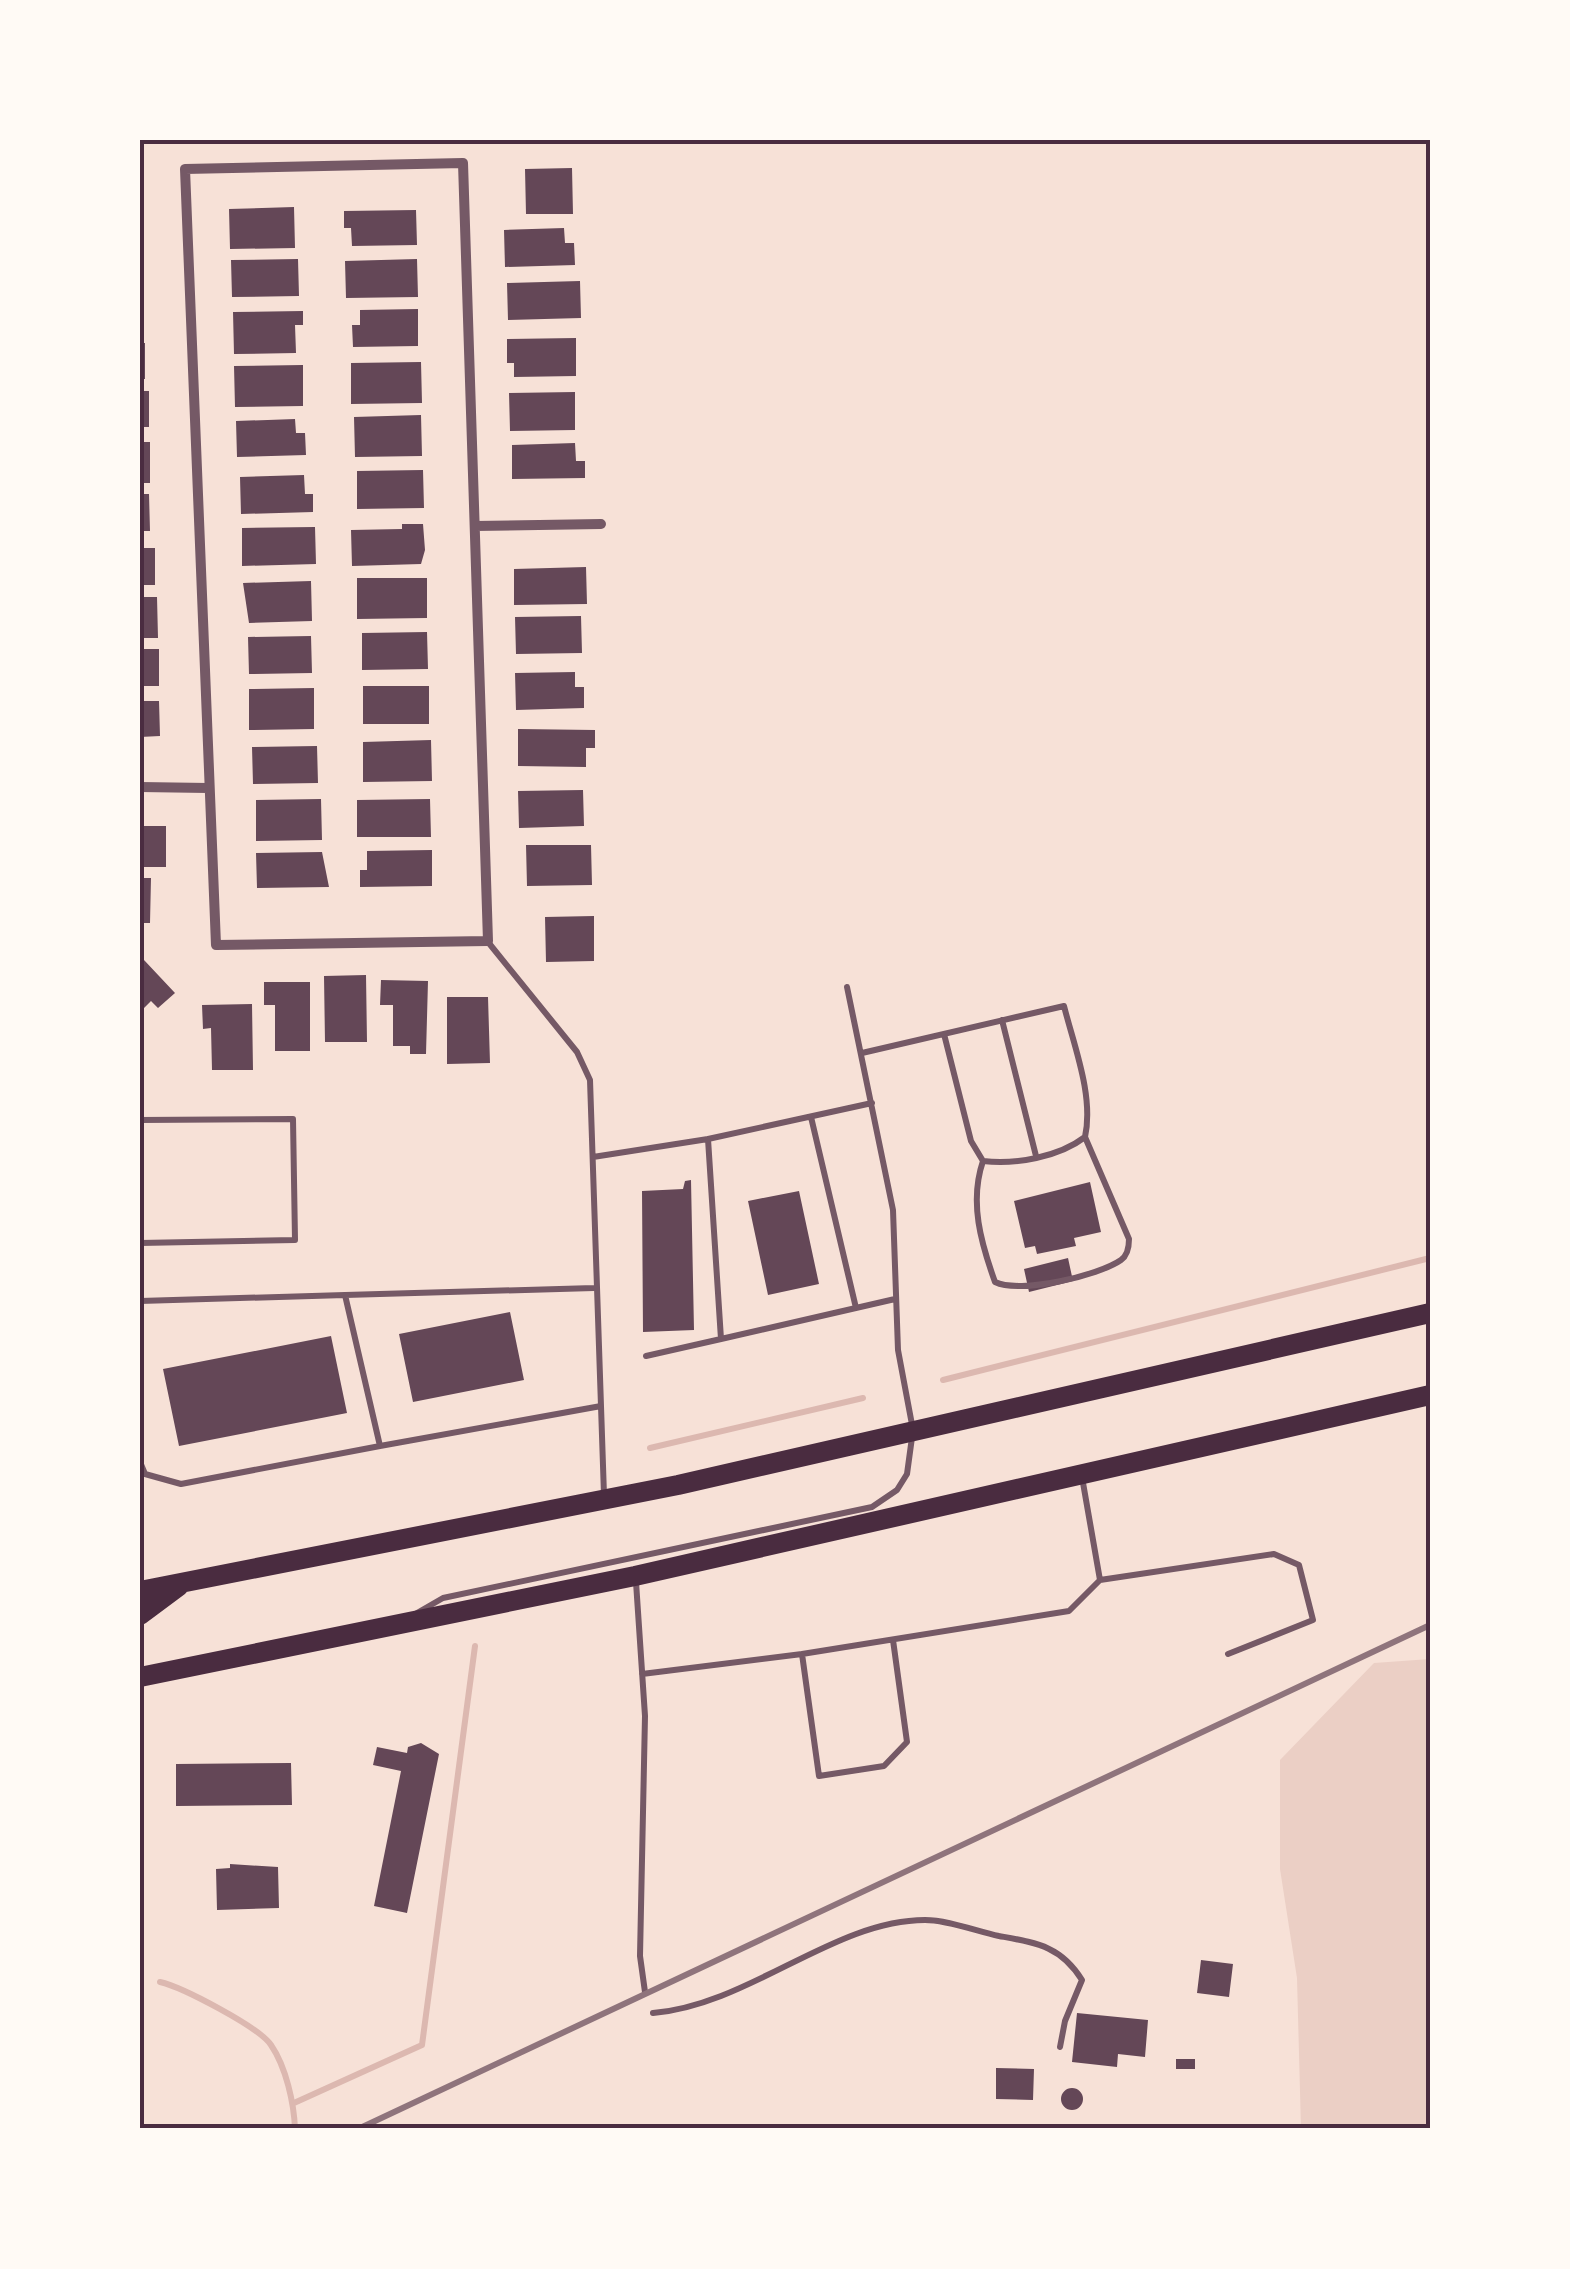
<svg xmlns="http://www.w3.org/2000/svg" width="1570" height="2269" font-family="Bitter,serif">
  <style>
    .green { fill: #ebcfc5 }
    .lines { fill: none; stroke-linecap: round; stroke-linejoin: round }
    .stream { stroke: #dcb8b0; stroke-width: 6 }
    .building { fill: #644757 }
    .service { stroke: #755966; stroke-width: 6 }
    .minor { stroke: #755966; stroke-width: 10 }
    .trunk { stroke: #4a2c40; stroke-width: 20 }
    .rail { stroke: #8f747c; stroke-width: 6 }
    .neatline { fill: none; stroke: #4a2c40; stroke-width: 4 }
  </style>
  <rect width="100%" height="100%" fill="#f7e1d7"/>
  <path class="green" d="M1430 1659V2129H1301L1297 1978 1280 1869V1760L1374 1663Z"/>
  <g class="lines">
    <path class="stream" d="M943 1380 1430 1258
      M650 1448 863 1398
      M160 1982C182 1987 259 2027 271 2045 286 2067 294 2103 295 2129
      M294 2103 422 2045 475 1646"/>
  </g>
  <path class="building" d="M572 168 573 214H526L525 169Z
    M294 207 295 248 230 249 229 209Z
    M416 210 417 245 352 246 351 228H344V211Z
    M564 228 565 243H574L575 265 505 267 504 230Z
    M298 259 299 296 232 297 231 260Z
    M417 259 418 297 346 298 345 261Z
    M580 281 581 318 508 320 507 283Z
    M418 309V346L353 347 352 325H360V310Z
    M303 311V325H295L296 353 234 354 233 312Z
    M576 338V376L514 377V363H507V339Z
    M140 343H145V379H140Z
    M421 362 422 403 351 404V363Z
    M303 365V406L235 407 234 366Z
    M140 391H149V427H140Z
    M575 392V430L510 431 509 393Z
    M421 415 422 456 355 457 354 417Z
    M295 419 296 433H305L306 455 237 457 236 421Z
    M140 442H150V483H140Z
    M575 443 576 461H585V478L512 479V445Z
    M423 470 424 508 357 509V471Z
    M304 475 305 494H313V512L241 514 240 477Z
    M140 494H149L150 531H140Z
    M402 524H423L425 550 421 564 352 566 351 530 402 529Z
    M315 527 316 564 242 566V528Z
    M140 548H155V585H140Z
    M586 567 587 604 514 605V569Z
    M357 578H427V618L357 619Z
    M311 581 312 621 249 623 243 583Z
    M140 597H157L158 638H140Z
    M581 616 582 653 516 654 515 617Z
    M427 632 428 669 362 670V633Z
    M311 636 312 673 249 674 248 637Z
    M140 649H159V686H140Z
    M575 672V687H584V708L516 710 515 673Z
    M363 686H429V724H363Z
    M314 688V729L249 730V689Z
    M140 701H159L160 736 140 737Z
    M518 729 595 730V748H586V767L518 766Z
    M431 740 432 781 363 782V742Z
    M317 746 318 783 253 784 252 747Z
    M583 790 584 826 519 828 518 791Z
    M321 799 322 840 256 841V800Z
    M430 799 431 837H357V800Z
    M140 826H166V867H140Z
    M526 845H591L592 885 527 886Z
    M432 850V886L360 887V870H367V851Z
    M322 852 329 887 257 888 256 853Z
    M140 878H151L150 923H140Z
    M594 916V961L546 962 545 917Z
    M144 960 175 993 158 1008 151 1001 140 1012V963Z
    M366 975 367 1042H325L324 976Z
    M381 980 428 981 426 1054H410V1046H393V1005H380Z
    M264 982H310V1051H275V1005H264Z
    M447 997H488L490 1063 447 1064Z
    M252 1004 253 1070H212L211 1028 203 1029 202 1005Z
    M691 1180 694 1330 643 1332 642 1191 683 1189 685 1181Z
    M1090 1182 1101 1232 1074 1238 1076 1246 1037 1254 1035 1246 1025 1248 1014 1201Z
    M799 1191 819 1284 768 1295 748 1201Z
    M1068 1258 1073 1281 1029 1292 1024 1269Z
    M510 1312 524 1380 413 1402 399 1334Z
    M331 1336 347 1413 179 1446 163 1369Z
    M421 1743 439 1754 407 1913 374 1906 401 1771 373 1765 377 1747 407 1753 408 1747Z
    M291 1763 292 1805 176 1806V1764Z
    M230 1864 278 1867 279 1908 217 1910 216 1869 230 1868Z
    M1201 1960 1233 1964 1229 1997 1197 1993Z
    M1077 2013 1148 2020 1145 2057 1118 2054 1117 2067 1072 2062Z
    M1176 2059H1195V2069H1176Z
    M996 2068 1034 2069 1033 2100 996 2099Z
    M1061 2099a11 11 0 1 1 22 0a11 11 0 1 1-22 0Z"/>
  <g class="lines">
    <path class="service" d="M488 942 577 1052 590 1080 604 1495
      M1002 1020 1036 1156
      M862 1053 1064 1006C1074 1046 1094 1096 1085 1137 1059 1157 1015 1165 983 1161L971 1141 944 1034
      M811 1117 856 1308
      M140 1120 293 1119 295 1240 140 1243
      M593 1157 708 1139
      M983 1161C969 1202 981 1243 995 1282 1020 1294 1098 1276 1121 1260 1128 1255 1129 1247 1129 1239L1085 1137
      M594 1288 345 1295 380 1446 601 1406
      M140 1301 345 1295
      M721 1339 895 1299
      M646 1356 721 1339 708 1139 872 1103
      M140 1462 145 1474 181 1484 380 1446
      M1082 1477 1100 1580
      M636 1582 645 1716 640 1956 645 1992
      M417 1613 443 1598 872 1507 897 1490 907 1474 913 1430 898 1350 893 1210 847 987
      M802 1654 1069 1611 1100 1580 1274 1554 1299 1565 1313 1620 1228 1654
      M642 1674 802 1654 819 1776 884 1766 907 1742 893 1640
      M653 2013C749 2005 834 1920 925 1920 948 1920 976 1931 999 1936 1037 1943 1061 1946 1082 1980L1065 2021 1060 2047"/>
    <path class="minor" d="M463 163 488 941 216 945 185 169Z
      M475 526 601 524
      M140 787 208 788"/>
    <path class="trunk" d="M140 1591 678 1485 1430 1313
      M140 1615 179 1586
      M140 1677 635 1576 1430 1395"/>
    <path class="rail" d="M358 2129 1430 1625"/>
  </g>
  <rect width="1570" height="2269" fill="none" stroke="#fffaf5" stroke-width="285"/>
  <rect x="142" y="142" width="1286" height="1984" class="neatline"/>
</svg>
